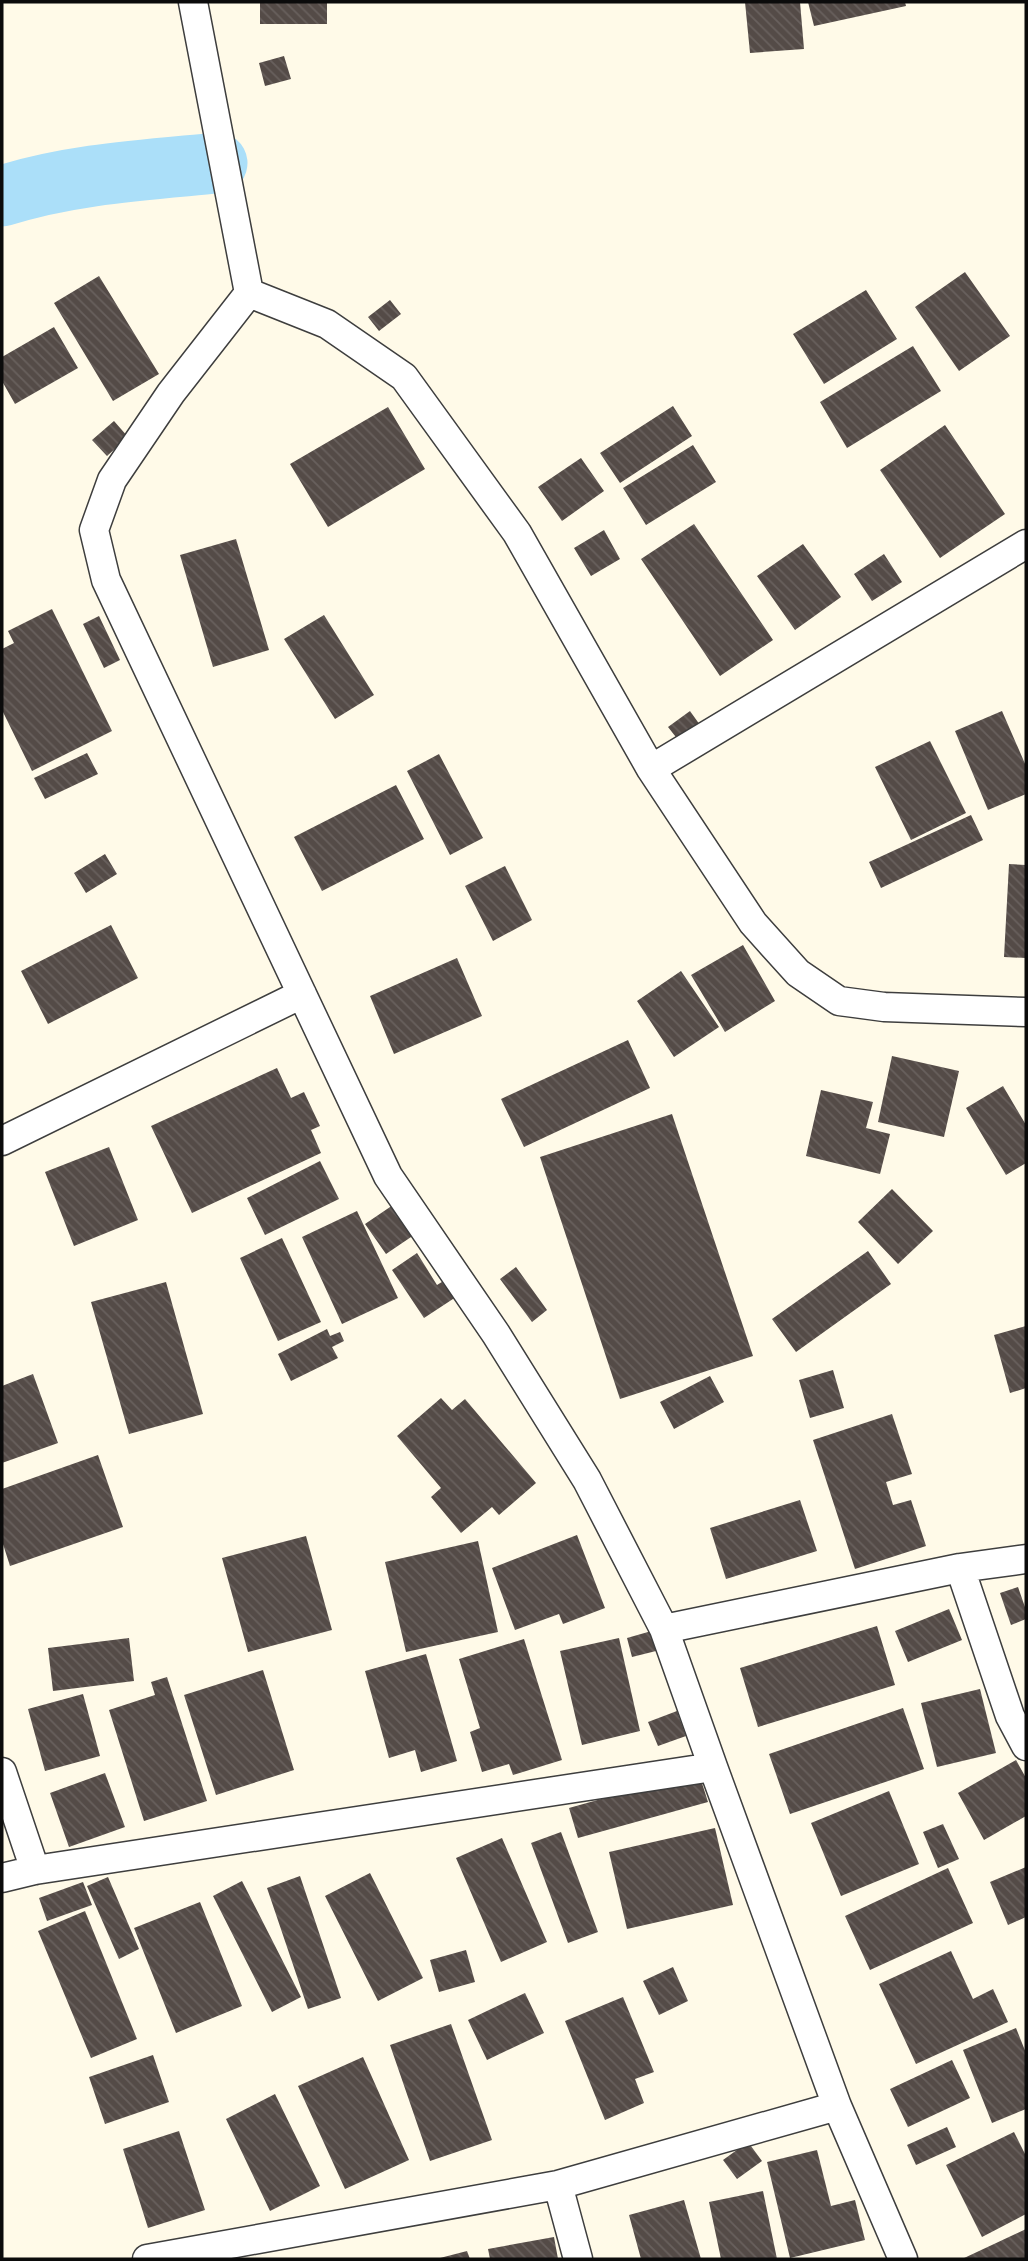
<svg xmlns="http://www.w3.org/2000/svg" width="1028" height="2261" font-family="Spectral,serif">
  <style>
    .lines { fill: none; stroke-linecap: round; stroke-linejoin: round }
    .river { stroke: #abdff9; stroke-width: 61 }
    .building { fill: url(#building-back-hatch) }
    .street-casing { stroke: #3e3e3e; stroke-width: 31 }
    .street { stroke: #fff; stroke-width: 28 }
  </style>
  <defs>
    <pattern id="building-back-hatch" width="6" height="6" patternUnits="userSpaceOnUse" patternTransform="scale(1.75)"><rect width="6" height="6" fill="#544b47"/><path d="M-1 5l2 2M0 0l6 6M5-1l2 2" fill="none" stroke="#68605d"/></pattern>
  </defs>
  <rect width="100%" height="100%" fill="#fffae8"/>
  <g class="lines">
    <path class="river" d="M2 196C71 174 144 170 217 163"/>
  </g>
  <path class="building" d="M260 2H327V24H260Z
    M745 2H800L804 49 750 53Z
    M808 2H905L906 6 814 26Z
    M284 56 291 79 265 86 259 63Z
    M965 272 1010 336 959 371 915 307Z
    M99 276 159 374 113 401 54 303Z
    M866 290 897 339 824 384 793 334Z
    M390 300 401 314 379 331 368 317Z
    M54 327 78 368 15 404 2 381V357Z
    M913 346 941 391 847 448 820 402Z
    M673 406 692 436 620 483 600 453Z
    M388 407 425 469 328 527 290 464Z
    M114 421 128 437 107 456 92 440Z
    M945 425 1005 514 940 558 880 470Z
    M693 445 716 482 646 525 623 488Z
    M581 458 604 491 562 521 538 487Z
    M694 524 773 640 720 676 641 559Z
    M604 530 620 559 591 576 574 548Z
    M236 539 269 650 213 667 180 555Z
    M803 544 841 597 795 630 757 576Z
    M884 554 902 582 872 601 854 574Z
    M52 609 112 731 32 771 2 710V649L14 643 8 631Z
    M324 615 374 695 335 719 284 639Z
    M99 616 120 660 104 668 83 624Z
    M690 711 700 725 679 741 668 727Z
    M1002 711 1026 766V794L988 810 955 731Z
    M930 741 966 813 911 840 875 767Z
    M87 753 98 774 45 799 34 778Z
    M439 754 483 838 450 855 407 771Z
    M396 785 424 839 322 891 294 837Z
    M971 815 983 840 881 888 869 862Z
    M105 854 117 874 86 893 74 873Z
    M1009 864 1026 865V958L1004 957Z
    M505 866 532 920 493 941 465 886Z
    M111 925 138 978 48 1024 21 971Z
    M743 945 775 1001 725 1032 691 975Z
    M457 958 482 1016 394 1054 370 996Z
    M681 971 719 1027 674 1057 637 1001Z
    M628 1040 650 1088 524 1147 501 1099Z
    M892 1056 959 1071 944 1137 878 1122Z
    M277 1068 291 1098 304 1092 320 1126 311 1130 321 1153 192 1213 151 1126Z
    M1003 1086 1026 1125V1163L1006 1175 966 1108Z
    M821 1090 873 1102 866 1128 890 1134 880 1174 806 1156Z
    M672 1114 753 1356 620 1399 540 1157Z
    M109 1147 138 1220 74 1246 45 1172Z
    M320 1161 339 1199 265 1235 247 1198Z
    M892 1189 933 1231 898 1264 858 1222Z
    M393 1205 414 1235 386 1254 365 1224Z
    M357 1211 398 1298 342 1324 302 1237Z
    M282 1238 321 1322 278 1341 240 1258Z
    M868 1251 891 1284 796 1352 772 1319Z
    M417 1253 437 1285 445 1280 456 1297 424 1318 392 1270Z
    M516 1267 547 1310 532 1322 500 1279Z
    M166 1282 203 1414 129 1434 91 1302Z
    M1026 1326V1388L1010 1393 994 1335Z
    M327 1329 330 1336 340 1332 344 1341 332 1347 338 1358 291 1381 278 1354Z
    M833 1370 844 1408 810 1418 799 1380Z
    M33 1374 58 1443 2 1463V1386Z
    M710 1376 724 1402 674 1429 660 1402Z
    M441 1398 452 1410 465 1399 536 1483 499 1515 492 1507 461 1533 431 1497 441 1488 397 1436Z
    M892 1414 912 1474 886 1482 893 1505 911 1500 926 1546 855 1569 813 1440Z
    M98 1455 123 1527 10 1566 2 1541V1489Z
    M800 1500 817 1551 726 1579 710 1528Z
    M577 1535 605 1608 563 1624 559 1614 515 1630 492 1568Z
    M306 1536 332 1630 248 1652 222 1558Z
    M478 1541 498 1632 406 1652 385 1562Z
    M1018 1587 1026 1610V1619L1011 1625 1000 1593Z
    M949 1609 962 1640 908 1662 895 1631Z
    M877 1626 895 1685 758 1727 740 1668Z
    M655 1630 660 1650 632 1657 627 1638Z
    M129 1638 134 1681 53 1691 48 1648Z
    M619 1638 640 1731 582 1745 560 1651Z
    M524 1639 562 1760 513 1775 509 1764 482 1772 470 1732 480 1728 459 1659Z
    M426 1654 457 1761 421 1772 415 1750 389 1758 365 1671Z
    M263 1670 294 1770 216 1795 184 1695Z
    M167 1677 207 1801 144 1821 109 1710 155 1695 151 1682Z
    M980 1689 996 1753 937 1767 921 1703Z
    M83 1694 100 1756 45 1771 28 1709Z
    M903 1708 924 1769 790 1814 769 1754Z
    M677 1711 686 1736 658 1746 648 1722Z
    M1016 1760 1026 1778V1816L984 1840 958 1793Z
    M105 1773 125 1827 69 1847 50 1793Z
    M669 1780 671 1788 701 1780 708 1802 578 1838 569 1808Z
    M889 1791 919 1864 841 1896 811 1823Z
    M943 1824 959 1859 938 1868 923 1832Z
    M715 1828 733 1905 627 1929 609 1852Z
    M561 1832 598 1932 568 1943 531 1843Z
    M502 1838 547 1942 501 1962 456 1858Z
    M1026 1867V1917L1008 1925 990 1882Z
    M948 1868 973 1923 870 1970 845 1916Z
    M370 1873 423 1978 378 2001 325 1896Z
    M300 1876 341 1998 308 2009 267 1888Z
    M108 1877 139 1949 119 1959 87 1886Z
    M242 1881 301 1997 272 2012 213 1896Z
    M83 1882 92 1905 47 1921 39 1898Z
    M200 1902 242 2006 176 2033 134 1928Z
    M85 1911 137 2039 91 2058 38 1931Z
    M466 1950 475 1982 439 1992 430 1960Z
    M951 1951 973 1999 993 1989 1008 2022 916 2064 879 1984Z
    M673 1967 688 2001 659 2015 643 1981Z
    M525 1993 544 2033 487 2060 468 2020Z
    M623 1997 654 2072 635 2079 644 2103 605 2120 565 2021Z
    M451 2024 492 2140 430 2161 390 2045Z
    M1016 2028 1026 2053V2109L992 2123 963 2050Z
    M153 2055 169 2102 105 2124 89 2077Z
    M363 2057 409 2160 345 2189 298 2086Z
    M952 2060 970 2098 908 2127 890 2089Z
    M275 2094 320 2186 270 2211 226 2119Z
    M947 2127 956 2147 916 2165 907 2145Z
    M179 2131 205 2210 148 2228 123 2149Z
    M1014 2132 1026 2156V2214L982 2237 946 2165Z
    M748 2142 762 2161 737 2179 723 2160Z
    M817 2150 831 2206 855 2200 865 2240 790 2258 767 2162Z
    M763 2191 777 2259H721L709 2202Z
    M684 2200 701 2259H641L629 2215Z
    M1026 2229V2258L962 2259Z
    M554 2237 558 2259H490L488 2249Z
    M467 2251 470 2259H440V2258Z"/>
  <g class="lines">
    <defs>
      <path id="street" d="M193 2 249 293 171 393 112 480 94 530 106 580 388 1176 496 1334 587 1480 664 1629 713 1767 837 2106 903 2259
        M249 293 327 324 404 377 517 533 651 769 753 923 798 973 839 1001 884 1007 1026 1012
        M651 769 1026 544
        M2 1141 302 994
        M960 1568 1010 1716 1026 1746
        M664 1629 960 1568 1026 1559
        M2 1772 35 1870
        M2 1878 35 1870 713 1767
        M558 2185 578 2259
        M147 2259 558 2185 837 2106"/>
    </defs>
    <use href="#street" class="street-casing"/>
    <use href="#street" class="street"/>
  </g>
  <rect width="1028" height="2261" fill="none" stroke="#0b0b0b" stroke-width="7"/>
</svg>
